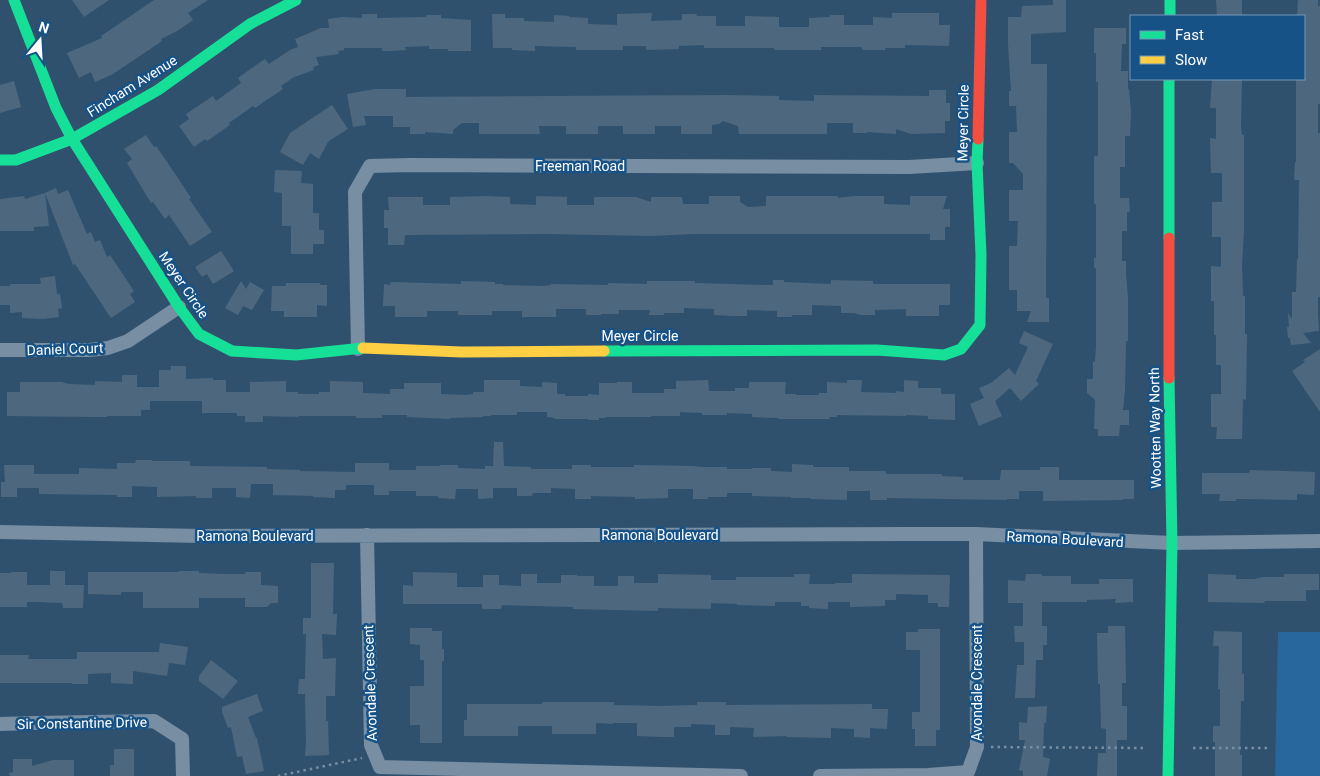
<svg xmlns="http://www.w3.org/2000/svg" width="1320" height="776" font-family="Roboto,sans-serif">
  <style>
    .green { fill: #28679e }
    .building { fill: #4d687e }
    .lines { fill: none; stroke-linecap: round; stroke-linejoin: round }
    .path { stroke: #778ea3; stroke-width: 2.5; stroke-dasharray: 2.5 4; stroke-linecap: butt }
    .street { stroke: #778ea3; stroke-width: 14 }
    .fast { stroke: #16e098; stroke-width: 11 }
    .slow { stroke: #ffcf43; stroke-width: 11 }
    .jam { stroke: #f24e42; stroke-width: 11 }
    .labels { text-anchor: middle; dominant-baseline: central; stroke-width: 5; stroke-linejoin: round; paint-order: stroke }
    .street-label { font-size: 14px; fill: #fff; stroke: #175287 }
  </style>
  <rect width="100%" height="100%" fill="#30516e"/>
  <path class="green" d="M1278 632H1320V776H1275Z"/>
  <path class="building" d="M72 0H109L84 17Z
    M154 0H208L188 13 193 20 177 31 161 39 162 41 113 74 95 82 91 72 79 78 67 53 102 38 101 36Z
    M1053 0H1066V32L1031 34V64H1047L1046 298H1049V322H1027L1031 311H1017V290H1009V246H1017L1018 221H1009V190H1023V174L1013 163H1009V132H1017L1016 106H1009V91H1011L1008 44V17H1021L1022 6 1053 5Z
    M1216 0H1242V16H1217Z
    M1298 0H1318V6H1320V104H1318V133H1320V297H1318V313L1319 331 1303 333 1311 343 1291 345 1290 338H1288L1287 327H1289L1288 313 1292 319V292H1296L1297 259H1298L1299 180H1294L1295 162H1296V79H1304V16H1297Z
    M652 13 651 21 682 20V14H696L697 16H716V26H745V16L779 17V27H809V18L830 17V15H844V25H873V17L892 18V13H939V25H950L949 46 905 45V48H885V50H862V47H821V50H774V48H704V45L679 46V49L646 50V46H623V50H576V47L535 46V51L512 50V48H493L492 14H505V18H524V21L554 22V15L569 16V17L588 18V24L617 25V14Z
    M362 14H377V18L426 17V15H441V18L471 20V51H448V49H429V46L405 47 406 50 389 51H382V48H344V50L338 51 339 54 316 57 319 65 313 67 314 70 294 77 281 86 283 89 255 108 253 106 229 123 230 125 207 141 205 139 194 147 179 126 189 119 186 114 213 96 216 101 241 83 238 78 249 70 265 59 269 64 290 50 298 47 295 39 321 28H329L328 19 342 17 362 18Z
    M1094 28H1126V44H1122L1121 71H1128V89H1129L1131 112 1130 136H1125V167H1120V198H1129L1130 212H1127V231H1122V261H1126V274L1128 298V341H1126L1125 390 1123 410H1129V425H1120L1119 436H1098V429H1094L1095 400 1087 393V379H1093V362L1095 361 1096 347V268H1094V258H1096V204H1094V156H1098V82H1096V53H1094Z
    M1212 79H1242L1241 127 1242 135H1244V230L1242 265 1243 296H1245V334H1247L1246 400 1243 399 1242 439H1216L1217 427H1211V394H1221V365H1216V335H1214V301H1211V266L1221 267V237H1212V202H1222V173H1211L1210 138 1216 139V108H1210Z
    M14 81 21 107 0 113V85Z
    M375 89H406V97L728 95 779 96V100L814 101V95L929 96V90H946V103H950V121H945V133L911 134 896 129V134L867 132V133H853V123H827V134H739L738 126 723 121 719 124 712 125V134H681V126H655V134H623V126H598V134H566V126H539L540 134H479V123H462L453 130V134L425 132V134H410V127H393V116H364L366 125 353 127 347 94Z
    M332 105 348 129 332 139 328 142 319 159 310 153 303 165 280 152 290 133Z
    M146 135 154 147 156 146 176 175 191 198 189 199 212 232 190 246 169 215 165 219 153 202 151 203 127 163 132 159 124 149Z
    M275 170 302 171 301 183 313 184V213H319V230H324V244H313V254H291V226H282V193L274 192Z
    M56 188 58 194 68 190 87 234 91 232 95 242 100 240 107 257 110 255 134 291 130 294 135 302 111 318 75 264 73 265 45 193Z
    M45 193 49 226 34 227V231H0V199L24 196 25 199Z
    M487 196 510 197V204L536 205V196L567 197V205H594V197H636L651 202V197H682L683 204H709V196H740V202L748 207 766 206V196H838V198L853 196H884V204L910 205V196H947L943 209H950V227H945V240H930V234H693L650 236 549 234 405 235 404 245H388V228H384V210H389L388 197H423V205H450V197Z
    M221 251 234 271 213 284 207 274 202 277 195 267Z
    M55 276 57 294H60L62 308 58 309 59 317 43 319 22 318V312L10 313V305H0V286H10V284H41L40 278Z
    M773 280H784V282L831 284V280L873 281V284H950V305H939V316H906V309L875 310V315H861L854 313H841V306L812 305V315H792V317H777V311L747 310V316H733L714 315V309L684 308V313H664V315H649L650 310H619V314H601V315H586V309H556V317H522V311H492V315H458V311H427V317H395V306H383L384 284 390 285 391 282 461 284V281L495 282V284H503V285L543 286 551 285V284L608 285V283L647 284V281H695V283L766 285H773Z
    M241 281 246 289 250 282 264 290 252 310 243 306 238 315 225 308Z
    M286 283H320V285H327V306L317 305V317H284V311H271L272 286H286Z
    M1024 331 1053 344 1036 381 1039 384 1021 401 1010 388 995 401 1002 416 979 426 970 404 984 398 979 388 991 383 1009 368 1015 375 1028 347 1019 343Z
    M1320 349V412L1292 371 1305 362 1303 360Z
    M171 366H186V379L213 378V380H226V392H250V382L286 381V392H298V394H319V392H330V381L363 382V393L390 394V389H404V383H441V394L465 395 473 394V392H484V380H520V386L542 387V382L557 383V394H565V396H588V394L599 395V383H617V382H632V393H664V389H676V381L708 380 709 391H735V388H749V382H786L785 394H796V395H819V393H827V382L847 383V380H862L861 392 896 393V391L904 392V380L918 381V388H941V394H955V420L928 419V416L906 415V416L837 415V417H830L829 419H778V418L752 417V414L727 413V415H702V413L680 412V416H651V417H606V418H599V420H588V419H555V418L547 417V412H517V415H491V416H483V417L450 418V419L407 417V415H382V418H356V416H298V417L263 416V422H245V416H237V413H202V401H150V410H141V416H107V417H90L7 416V392H20V382H61L69 384 95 385V381L122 382V375H137V387H159V370H171Z
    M494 442H503L504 466 531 467V469H572V465H591V467H634V465L693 466 701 467H727V469H752V468H771V471L792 472V464L813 465V467H849V471H886V474H942V476L963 477V480H1000L1001 470H1040V467H1059V480H1134V499H1123V500L1043 501V491H1019V499H1007V500L887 498V500H870V491H847V500L810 499V498H791V497L752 496V493H727V497H708V499H693V489H668V498L635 499V497L591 496V499H575V489L551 488V493H533L532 496H517V488H493V498L478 499V489H456L455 499 438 498V496H416V491H389V495H374V485H346V490H335V498L313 497V496L273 495V484H251L250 498 236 497V488H212V498H196V496L157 497V487L132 486V497H117V495L39 494V488H17V497H1V482H5L4 465H34V474H79V468L117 469V463H135L136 460H152V461H190V466L267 467V469L300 470V471L355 472V463H389V470H416V466H440V465H458V468L485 469V466H493Z
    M1250 470 1315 472 1314 495 1297 494V500L1247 499H1236V501H1219L1220 494H1202V473H1249Z
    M311 563H334L333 614H337L336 635 322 634 323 659 336 658 335 696H326V721H328L329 755 305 756 306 742 305 694H298L299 679H305L306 634H303V618H311Z
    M50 571H65V585H84L83 608H63L62 603 39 602H27V607H0V573H11V572H27V585H50Z
    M179 571H199V573L223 574H245L246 572H261V585L278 586V603H271L267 607H245V598H199V608H143V592H121V595L88 594V572H179Z
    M413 572 457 573V587H483V575H499V585L521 586V574H537V583H561V575H577V576H594V586H618V576H634V583H658V574L711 575V580H736V577H794V574H810L809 584H835V583H852V574L950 575 949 607H938V603H928V595L896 594V600H885V606L850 607V602H828V609L809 608V606H801V602H775V606L737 605V604L711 603V609L658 608V611L573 609V607L502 605 501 609H482V604H403V585L413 586Z
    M1026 574H1042V576H1071V584H1099V579H1133V602L1115 603 1116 599 1087 600V602H1042V626H1047V645H1043V660H1036L1035 698H1015L1017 665H1024V642H1015L1014 626H1023V603H1008V580L1025 581Z
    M1208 574 1236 575V579H1254L1264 577H1284V574H1319V590H1306V601H1265L1264 603 1208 602Z
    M1108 626H1125L1126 683H1122V706H1127V740H1117V776H1097L1098 753H1106V729L1101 728 1100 684H1098L1097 633H1108Z
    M410 628H432V631H442V649H444V661H442V743H420V725H410V686H424V661L423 660H420V645L410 644Z
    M918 629H940V730H936V746H915V729H912V712H920V650H906V632H918Z
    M1214 631 1242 632V674H1244V701H1241L1240 755H1242V776H1215V742H1213V726H1220V689H1218L1219 646H1213Z
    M160 643 188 647 185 665 169 663 167 676 133 671V684L111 683V673L88 674V684H72V683H0V655H29L28 659H77V652H159Z
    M211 660 238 681 223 699 199 681V676Z
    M257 694 263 711 248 717 256 738H257L264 771 246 774 242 756 237 757 231 727 228 728 222 712V707Z
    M542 702H614V705L660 706 697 705V702H726V705L872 704V709H888L887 729 870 728V738L854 737V729L831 728V738L786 737V736L753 737 754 728 730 727V735H715V725L691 724V727H674V737H662L637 736V723H613V724L596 723V734H552V726H518V736H464V720H467V704H542Z
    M1047 706 1046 723H1044L1043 757 1050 759 1047 776H1023V771L1019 770 1025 740H1019V722L1027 723 1028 707Z
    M114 749H134V776H110V765H114Z
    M13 759H32V766L53 760H74V776H10L9 773 13 772Z"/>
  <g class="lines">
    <path class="path" d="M991 747 1144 748
      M1193 748H1270
      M278 776 362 758"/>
    <path class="street" d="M358 349 355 192 370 166 410 165 909 167 977 163
      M0 350H89L108 348 128 341 179 307
      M0 532 202 536 907 534H976L1172 543 1320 541
      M367 535 371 745 380 767 741 776
      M0 724 34 723 154 721 182 739 183 776
      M820 776 928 775 968 772 977 747 976 534"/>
    <path class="fast" d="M14 0 56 108 72 139 179 307 199 334 232 351 296 355 363 348
      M1170 0V16
      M1169 79V238
      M0 160H16L72 139 158 90 250 24 296 0
      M604 351 877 350 944 355 961 349 980 325 981 255 977 163 978 139
      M1168 776 1172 543 1169 378"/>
    <path class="slow" d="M363 348 461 352 604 351"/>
    <path class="jam" d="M978 139 981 0
      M1169 238V378"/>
  </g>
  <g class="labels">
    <g class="street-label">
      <text transform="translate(132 86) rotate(-32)">Fincham Avenue</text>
      <text transform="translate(963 123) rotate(-89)">Meyer Circle</text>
      <text x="580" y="166">Freeman Road</text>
      <text transform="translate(184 285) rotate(56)">Meyer Circle</text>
      <text x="640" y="336">Meyer Circle</text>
      <text transform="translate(65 349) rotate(-2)">Daniel Court</text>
      <text transform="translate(1155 428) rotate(-91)">Wootten Way North</text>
      <text x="660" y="535">Ramona Boulevard</text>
      <text x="255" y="536">Ramona Boulevard</text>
      <text transform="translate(1065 539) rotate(3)">Ramona Boulevard</text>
      <text transform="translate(370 683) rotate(-92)">Avondale Crescent</text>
      <text transform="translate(977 683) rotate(-90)">Avondale Crescent</text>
      <text transform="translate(82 723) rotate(-1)">Sir Constantine Drive</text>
    </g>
  </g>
  <rect x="1130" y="15" width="175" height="65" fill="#175287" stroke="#7497b7"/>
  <rect x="1140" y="31" width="25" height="8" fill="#16e098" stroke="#7497b7"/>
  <text x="1175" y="40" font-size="15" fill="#ffffff">Fast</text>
  <rect x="1140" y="56" width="25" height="8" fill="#ffcf43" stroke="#7497b7"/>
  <text x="1175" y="65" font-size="15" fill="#ffffff">Slow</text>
  <g transform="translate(40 40) rotate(18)" stroke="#175287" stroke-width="4" paint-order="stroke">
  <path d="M0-4L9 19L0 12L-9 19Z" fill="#ffffff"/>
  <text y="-8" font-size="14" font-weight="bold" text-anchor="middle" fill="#ffffff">N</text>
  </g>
</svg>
